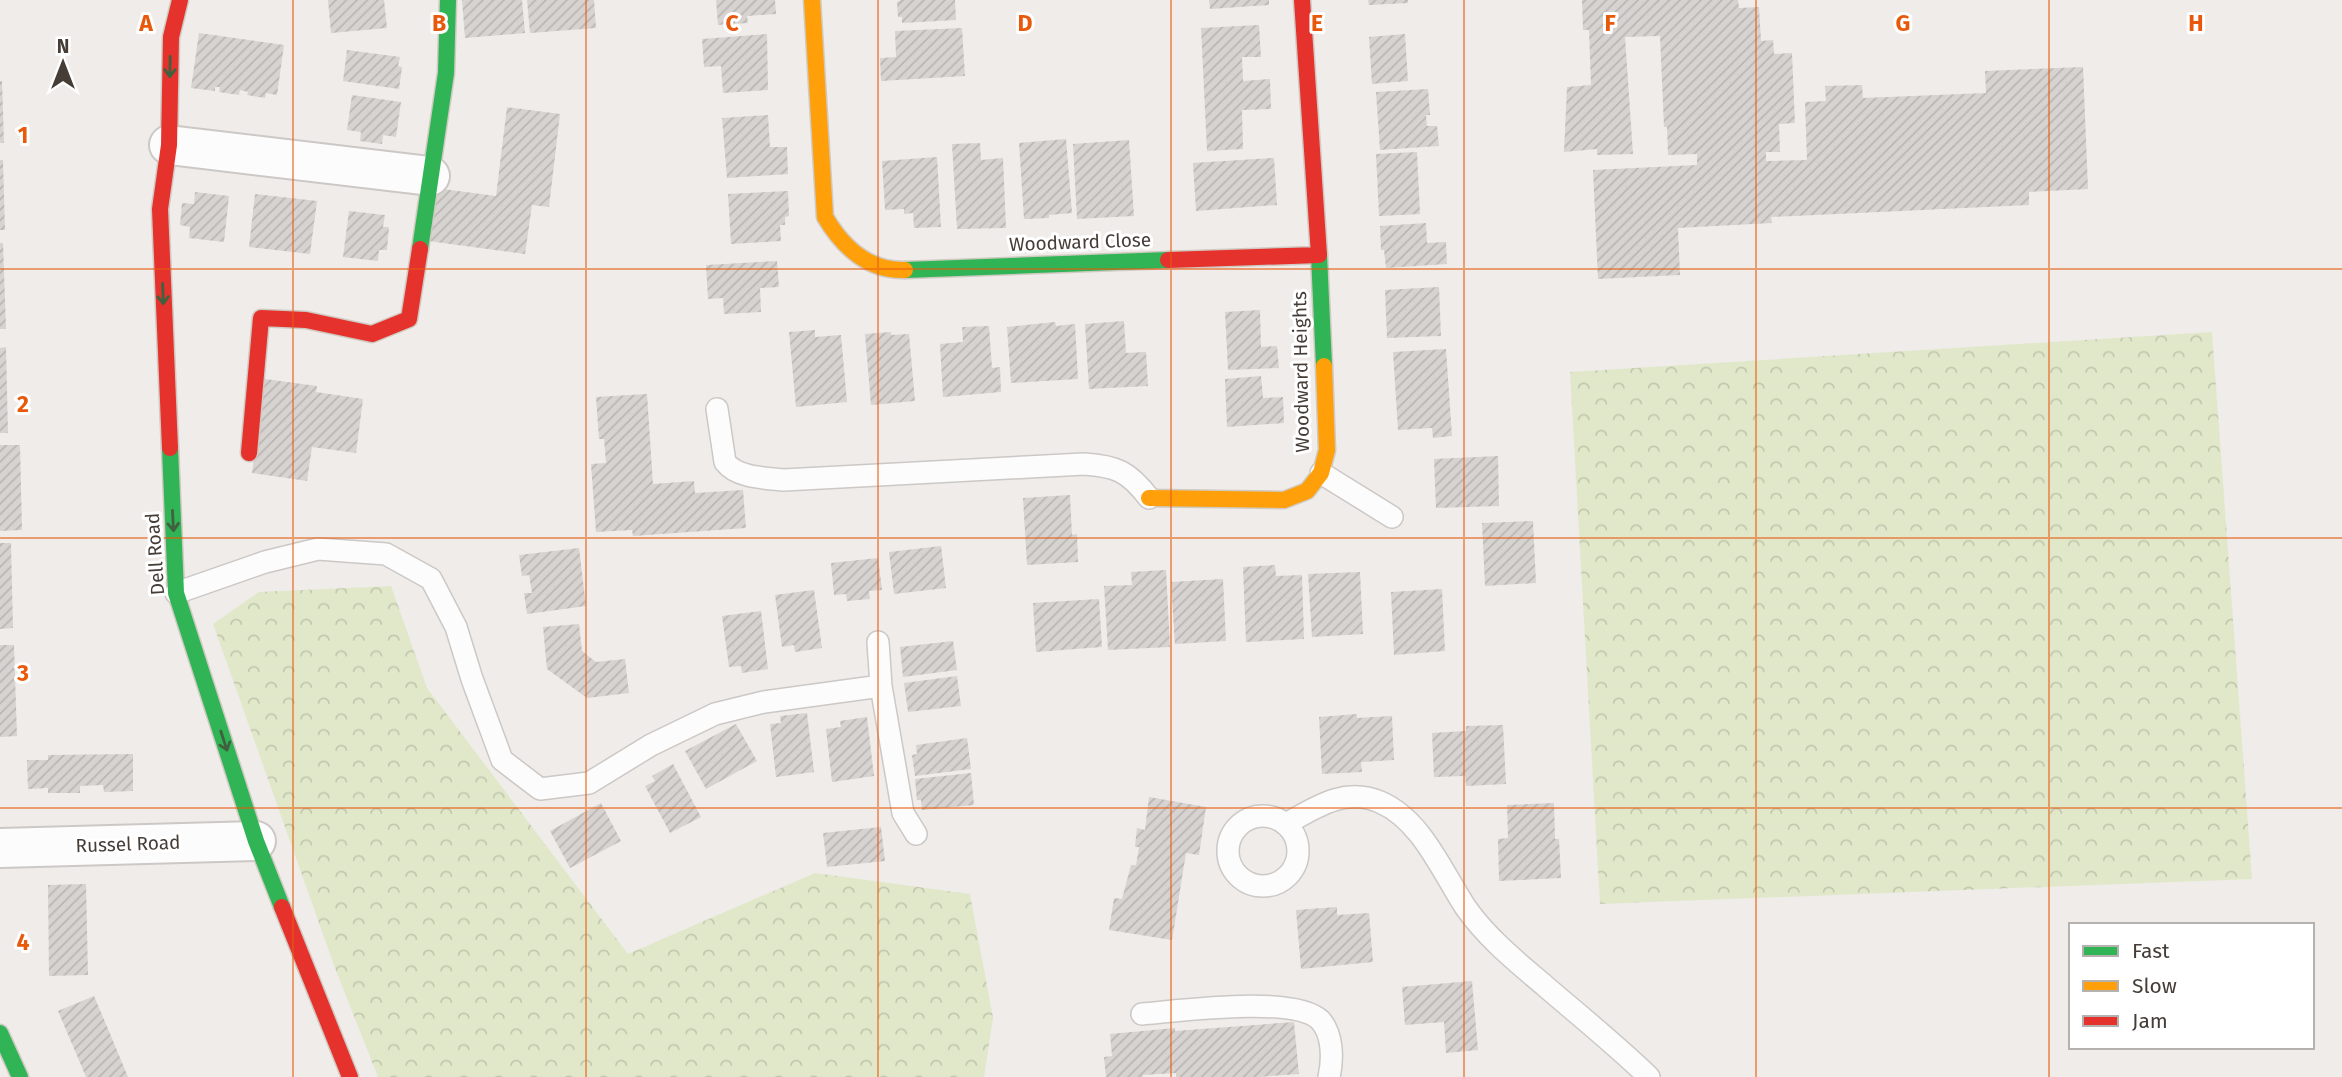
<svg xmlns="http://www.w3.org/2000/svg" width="2342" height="1077" font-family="'Fira Sans',sans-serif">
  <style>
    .forest { fill: url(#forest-crowns) }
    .building { fill: url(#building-hatch) }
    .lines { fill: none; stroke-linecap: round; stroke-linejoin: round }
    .lane-casing { stroke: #ccc8c5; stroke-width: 24 }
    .street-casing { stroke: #ccc8c5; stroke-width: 42 }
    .fast-casing { stroke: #d0cac2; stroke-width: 19 }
    .slow-casing { stroke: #d0cac2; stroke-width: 19 }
    .jam-casing { stroke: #d0cac2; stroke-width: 19 }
    .lane { stroke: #fdfcfc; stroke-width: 21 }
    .street { stroke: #fdfcfc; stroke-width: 38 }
    .fast { stroke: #30b455; stroke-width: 16 }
    .slow { stroke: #ff9f0a; stroke-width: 16 }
    .jam { stroke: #e5322d; stroke-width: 16 }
    .oneway { stroke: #3f613f }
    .grid { fill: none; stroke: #e8590c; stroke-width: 2; stroke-opacity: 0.55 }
    .labels { text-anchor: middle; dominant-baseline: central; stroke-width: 6; stroke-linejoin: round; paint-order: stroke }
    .street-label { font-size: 19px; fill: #453d36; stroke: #fff }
    .grid-label { font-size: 23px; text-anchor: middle; font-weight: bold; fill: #e8590c; stroke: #fff; stroke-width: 6; stroke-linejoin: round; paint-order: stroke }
  </style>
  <defs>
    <pattern id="forest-crowns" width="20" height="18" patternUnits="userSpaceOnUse" patternTransform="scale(1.75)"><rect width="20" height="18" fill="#e1e8ca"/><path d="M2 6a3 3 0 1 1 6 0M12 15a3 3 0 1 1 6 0" fill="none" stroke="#c2c8ae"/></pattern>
    <pattern id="building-hatch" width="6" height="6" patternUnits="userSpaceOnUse" patternTransform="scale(1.75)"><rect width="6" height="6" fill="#d7d3d0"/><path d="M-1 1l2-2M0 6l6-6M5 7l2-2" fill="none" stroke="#bab6b3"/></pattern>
  </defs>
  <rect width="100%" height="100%" fill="#efece9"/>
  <path class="forest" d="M2212 332 2252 879 1600 904 1570 372Z
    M391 586 427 688 628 954 815 873 970 894 993 1018 984 1077H378L335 968 213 624 259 592Z"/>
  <path class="building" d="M328 0H384L387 28 331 33Z
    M462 0H522L525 33 465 38Z
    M527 0H594L596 28 530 33Z
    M716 0H775L776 14 747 16 748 23 718 25Z
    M901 0H955L956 20 902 23V17H898L897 2Z
    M1209 0H1269V5L1210 9Z
    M1368 0H1408V3L1369 5Z
    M1582 0H1738L1739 8 1759 7 1761 41 1773 40 1774 54 1792 53 1795 123 1779 124 1780 152H1766V161L1807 160 1805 102 1826 101 1825 86 1862 85 1863 98 1986 93 1985 71 2083 67 2088 189 2029 192V205L1771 217 1772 223 1678 228 1680 275 1598 279 1593 170 1697 165V154L1668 155 1667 127H1664L1660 36 1625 37 1633 154 1597 155V149L1564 152 1567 87 1591 85 1589 30H1583Z
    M1259 25 1261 57H1242L1243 81 1270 79 1271 109 1242 110 1243 149 1207 151 1201 28Z
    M962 28 965 76 881 81 880 58 896 57 895 31Z
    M199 33 284 45 277 95 266 93 265 98 247 95 248 92 240 90 239 95 219 92 220 87H215V91L191 88Z
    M767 34 768 90 723 93 721 66 704 67 702 39Z
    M1405 34 1408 81 1372 84 1369 37Z
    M347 50 400 57 398 66 402 67 399 89 343 81Z
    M0 81H2L4 143H0Z
    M1428 89 1430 115H1426L1427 126H1437L1439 146 1380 150 1376 92Z
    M352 95 401 102 396 137 383 135 382 144 360 141 361 132 347 130Z
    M507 107 560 114 549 207 532 205 525 254 428 241 435 188 496 196Z
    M768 115 770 147H787L788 174 727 178 722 118Z
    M1066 139 1072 213 1049 215V218L1024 219 1019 143Z
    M1129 140 1134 216 1077 219 1073 144Z
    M980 143 981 160 1003 158 1006 228 957 229 952 144Z
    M1417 152 1420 214 1379 216 1376 154Z
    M937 157 941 227 914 228 913 213 904 214V209L885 210 882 161Z
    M1274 158 1277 205 1196 211 1193 163Z
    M0 160H3L5 230H0Z
    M788 191 789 216 785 217V225H780L781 241 731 244 728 194Z
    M195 192 229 196 224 242 189 238 190 227 180 225 182 203 194 204Z
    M255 194 317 201 310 254 249 247Z
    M349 211 385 215 383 227H389L387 250H379L378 261 343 257Z
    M1426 223 1427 243 1446 242 1447 264 1386 268 1384 250H1381L1380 226Z
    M0 243H3L6 329H0Z
    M777 261 779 287 760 288 761 312 724 314 723 298 708 299 706 265Z
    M1439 287 1441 336 1387 338 1385 290Z
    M1260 310 1261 347 1277 346 1279 368 1228 370 1225 312Z
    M1124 321 1126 353 1146 352 1148 386 1089 389 1085 324Z
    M1055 322 1056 326 1075 324 1078 379 1011 383 1007 327Z
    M989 326 992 368 1000 367 1001 392 943 397 940 344 963 342 962 327Z
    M815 330V337L841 335 847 402 796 407 789 332Z
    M891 332V335L909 334 915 401 871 405 865 334Z
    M6 347 8 433H0V348Z
    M1446 349 1452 436 1433 438 1432 428 1398 430 1393 352Z
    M1261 376 1263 398 1283 397 1284 423 1227 427 1225 379Z
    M265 379 317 386 316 392 363 399 356 453 312 447 307 481 252 473Z
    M647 394 653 484 694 481 695 493 743 490 746 528 633 536 632 530 596 532 591 464 606 463 604 439H599L596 397Z
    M0 445H20L22 530 0 531Z
    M1498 456 1499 506 1436 508 1434 459Z
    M1070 495 1072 535 1077 534 1078 562 1027 565 1023 498Z
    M1533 521 1536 583 1485 586 1482 523Z
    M0 543H11L13 628 0 629Z
    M941 546 946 588 894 594 889 552Z
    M579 548 586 606 527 614 524 593H532L529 575 522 576 519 555Z
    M878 558 882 590 869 591 870 599 847 601 846 594 834 595 831 563Z
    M1275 565 1276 576 1302 575 1304 639 1246 642 1243 567Z
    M1166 570 1170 647 1108 650 1104 586 1132 585 1131 572Z
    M1360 572 1363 634 1312 637 1308 574Z
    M1223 579 1226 641 1175 644 1171 582Z
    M1442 589 1445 651 1394 655 1391 592Z
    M814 590 822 648 795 652 794 645 782 647 775 595Z
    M1099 599 1102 647 1036 652 1033 603Z
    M761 611 768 669 742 673 741 666 729 667 722 616Z
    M579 624 582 651 596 662 625 659 629 693 587 698 547 669 543 627Z
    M953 641 957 670 903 677 900 647Z
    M0 645H14L17 736 0 737Z
    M957 676 961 706 908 712 904 683Z
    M807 713 814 772 776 777 770 724 781 723 780 716Z
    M1357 714V718L1392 716 1394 760 1361 762 1362 772 1322 774 1319 717Z
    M867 717 874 776 832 782 826 729 841 727 840 721Z
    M736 724 757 761 706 789 685 751Z
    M1503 725 1506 784 1466 786 1465 776 1434 777 1432 733 1466 731V726Z
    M967 738 971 769 915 776 912 755 917 754 916 745Z
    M133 754V791L104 792 103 785 80 786V793H48V788L28 789 27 760H48V755Z
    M673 764 701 817 670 833 645 786 655 781 652 776Z
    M971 773 974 805 922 810 921 800H917L915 779Z
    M1149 797 1206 807 1199 855 1186 853 1172 940 1109 930 1114 898 1122 899 1131 865H1136L1139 847H1135L1137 828 1145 830Z
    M601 803 621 841 570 868 550 831Z
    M1554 803 1555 839H1559L1561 878 1499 881 1498 839 1508 838 1507 805Z
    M881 827 885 861 827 867 823 833Z
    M86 884 88 975 49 976 48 885Z
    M1337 907V915L1369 913 1373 962 1301 969 1296 910Z
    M1472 981 1478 1050 1446 1053 1444 1022 1405 1025 1402 987Z
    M94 996 111 1036 128 1077H86L75 1051 58 1011Z
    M1294 1022 1299 1074 1258 1077H1176V1073L1143 1075V1077H1106L1104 1057 1112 1056 1110 1034 1175 1028V1031Z"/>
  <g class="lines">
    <defs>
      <path id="lane" d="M717 409 725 462C737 478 765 478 784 480L1084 464C1117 466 1129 472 1149 498
        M1321 473 1392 517
        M176 593 265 562 318 549 386 554 431 579 456 627 472 679 502 760 540 789 589 783 651 745 715 714 764 702 881 686 903 813 916 834
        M878 642 881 686
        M1228 851a35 35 0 1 1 70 0a35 35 0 1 1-70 0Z
        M1286 824C1316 807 1345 787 1380 802 1422 820 1442 872 1466 908 1488 939 1517 962 1545 986 1580 1016 1616 1045 1649 1077
        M1142 1014C1179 1011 1294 995 1320 1020 1333 1034 1333 1059 1329 1077"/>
      <path id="street" d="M169 145 430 176
        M0 848 256 841"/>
      <path id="fast" d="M420 249 446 73 448 0
        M1319 255 1324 366
        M905 270 1168 260
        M170 448 176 593 256 841 282 907
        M0 1033 20 1077"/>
      <path id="slow" d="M812 0 825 217C842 246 868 271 905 270
        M1149 498 1284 500 1307 491 1321 473 1327 450 1324 366"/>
      <path id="jam" d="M1168 260 1319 255 1302 0
        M170 448 160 209 169 145 171 37 180 0
        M249 453 261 318 306 320 372 334 409 319 420 249
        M282 907 350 1077"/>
    </defs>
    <use href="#lane" class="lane-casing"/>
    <use href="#street" class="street-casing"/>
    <use href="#fast" class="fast-casing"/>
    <use href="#slow" class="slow-casing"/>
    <use href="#jam" class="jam-casing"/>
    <use href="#lane" class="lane"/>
    <use href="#street" class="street"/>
    <use href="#fast" class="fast"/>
    <use href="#slow" class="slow"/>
    <use href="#jam" class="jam"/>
  </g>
  <defs><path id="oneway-shaft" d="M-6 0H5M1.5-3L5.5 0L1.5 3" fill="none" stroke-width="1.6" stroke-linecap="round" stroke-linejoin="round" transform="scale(1.75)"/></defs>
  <g class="oneway">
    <use href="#oneway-shaft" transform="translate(170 67) rotate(91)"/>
    <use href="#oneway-shaft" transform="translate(163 294) rotate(88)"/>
    <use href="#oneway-shaft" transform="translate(173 521) rotate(87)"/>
    <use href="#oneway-shaft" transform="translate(224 741) rotate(72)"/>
  </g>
  <path class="grid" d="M293 0V1077M586 0V1077M878 0V1077M1171 0V1077M1464 0V1077M1756 0V1077M2049 0V1077M0 269H2342M0 538H2342M0 808H2342"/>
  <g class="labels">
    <g class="street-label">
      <text transform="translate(1080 242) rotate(-2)">Woodward Close</text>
      <text transform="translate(1301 372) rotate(-91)">Woodward Heights</text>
      <text transform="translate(155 554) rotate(-94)">Dell Road</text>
      <text transform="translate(128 844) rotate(-2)">Russel Road</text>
    </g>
  </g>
  <g class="grid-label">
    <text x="146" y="31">A</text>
    <text x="439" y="31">B</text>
    <text x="732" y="31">C</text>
    <text x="1025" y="31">D</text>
    <text x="1317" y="31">E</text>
    <text x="1610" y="31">F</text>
    <text x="1903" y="31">G</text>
    <text x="2196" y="31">H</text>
    <text x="23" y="143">1</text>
    <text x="23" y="412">2</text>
    <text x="23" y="681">3</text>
    <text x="23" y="950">4</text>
  </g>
  <rect x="2069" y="923" width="245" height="126" fill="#ffffff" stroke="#b5b1af" stroke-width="2"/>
  <rect x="2083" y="946" width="35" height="10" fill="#30b455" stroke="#b5b1af" stroke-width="2"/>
  <text x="2132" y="958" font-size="21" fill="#453d36">Fast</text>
  <rect x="2083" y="981" width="35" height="10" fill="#ff9f0a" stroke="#b5b1af" stroke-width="2"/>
  <text x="2132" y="993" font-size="21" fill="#453d36">Slow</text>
  <rect x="2083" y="1016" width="35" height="10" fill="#e5322d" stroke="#b5b1af" stroke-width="2"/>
  <text x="2132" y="1028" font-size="21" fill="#453d36">Jam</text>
  <g transform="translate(63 63)" stroke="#ffffff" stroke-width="5" paint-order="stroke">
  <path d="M0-5L12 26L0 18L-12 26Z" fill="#453d36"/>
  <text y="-10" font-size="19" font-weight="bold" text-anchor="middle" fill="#453d36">N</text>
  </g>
</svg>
